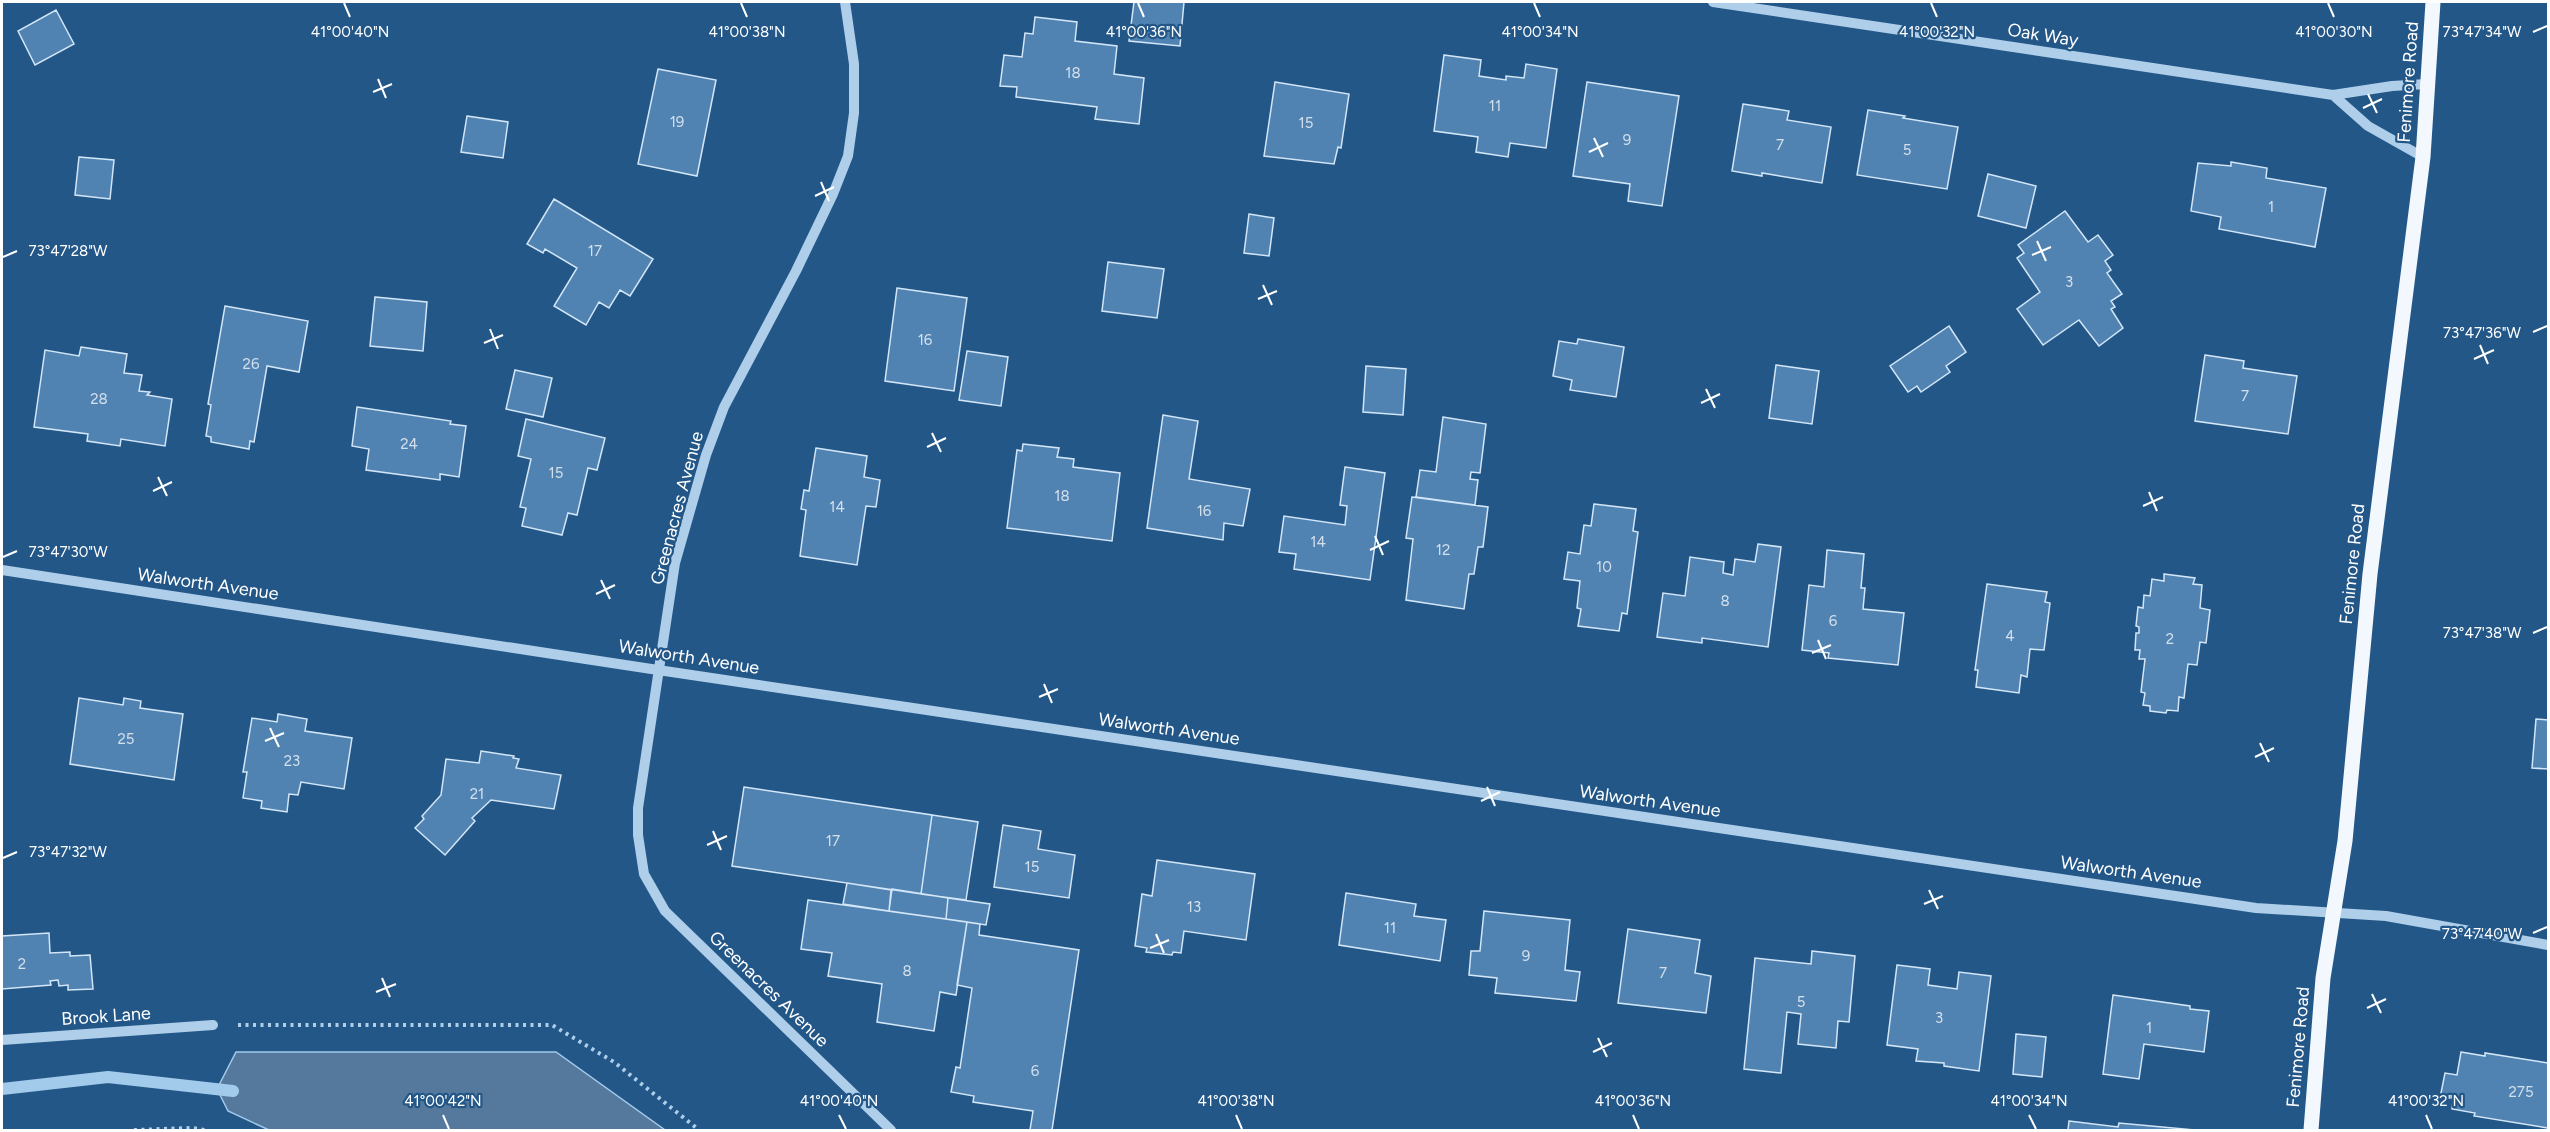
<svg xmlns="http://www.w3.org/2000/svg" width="2550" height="1132" font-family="Figtree,sans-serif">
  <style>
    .water { fill: #55799c; stroke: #a2caeb; stroke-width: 1.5 }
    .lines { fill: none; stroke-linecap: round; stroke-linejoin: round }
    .stream { stroke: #a2caeb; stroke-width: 12 }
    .building { fill: #5083b2; stroke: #d3e6f7; stroke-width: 1.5 }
    .path { stroke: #aeceea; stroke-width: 4; stroke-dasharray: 3 4.5; stroke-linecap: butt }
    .minor { stroke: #aeceea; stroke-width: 10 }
    .major { stroke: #f2f8fe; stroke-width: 15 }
    .ticks { fill: none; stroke: #fff; stroke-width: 2 }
    .labels { text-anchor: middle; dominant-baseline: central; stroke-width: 4.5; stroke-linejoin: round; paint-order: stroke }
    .number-label { font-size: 15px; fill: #d3e0ec }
    .street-label { font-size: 18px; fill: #fff; stroke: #235788 }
    .ticks-label { font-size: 15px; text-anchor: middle; fill: #fff; stroke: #235788; stroke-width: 4.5; stroke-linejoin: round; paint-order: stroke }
  </style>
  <rect width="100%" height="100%" fill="#235788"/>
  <path class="water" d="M236 1052H556L665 1130H269L228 1111 217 1089Z"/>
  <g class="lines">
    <path class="stream" d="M2 1089 108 1077 233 1091"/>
  </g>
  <path class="building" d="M1134 2H1184L1180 46 1129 41Z
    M56 10 74 44 35 65 18 31Z
    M1035 17 1077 22 1075 41 1117 46 1114 74 1144 78 1139 124 1095 119 1097 107 1016 97 1017 87 1000 86 1004 55 1022 57 1025 33 1033 34Z
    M1444 55 1481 60 1479 76 1506 80V76L1524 78 1526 64 1557 69 1546 148 1510 143 1508 157 1476 152 1478 137 1434 131Z
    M658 69 716 80 697 176 638 164Z
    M1275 82 1349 94 1341 148 1338 147 1334 164 1264 156Z
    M1587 82 1679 96 1662 206 1628 201 1630 184 1573 176Z
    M1743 104 1789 111 1787 120 1831 127 1822 183 1762 173V176L1732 171Z
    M1868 110 1905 116 1903 118 1958 127 1947 189 1857 175Z
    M467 116 508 122 503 158 461 152Z
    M79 157 114 160 110 199 75 195Z
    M2231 162 2267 168 2266 178 2326 188 2315 247 2219 229 2221 217 2191 211 2198 163 2231 166Z
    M1988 174 2036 186 2026 228 1978 216Z
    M554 199 653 259 630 296 620 290 609 308 599 302 586 325 554 306 577 268 545 249 543 253 527 244Z
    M2065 211 2088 242 2098 235 2113 255 2105 261 2111 270 2107 273 2122 294 2111 301 2115 307 2111 309 2123 328 2099 346 2079 320 2043 345 2017 309 2040 292 2017 258 2024 253 2018 245Z
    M1249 214 1274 218 1269 256 1244 253Z
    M1108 262 1164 269 1157 318 1102 311Z
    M897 288 967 298 954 391 885 381Z
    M375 297 427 302 423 351 370 346Z
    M225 306 308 321 299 372 267 366 254 442 250 441 249 449 211 442V437L206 436 211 405 208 404Z
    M1949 326 1966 352 1946 366 1950 372 1921 392 1917 386 1908 392 1890 366Z
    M1578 339 1624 347 1616 397 1570 390 1572 380 1553 376 1559 341 1577 344Z
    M81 347 127 354 124 373 142 375 139 391 150 392 147 395 172 399 165 446 121 439 120 446 87 441 88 434 34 427 45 350 79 356Z
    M967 351 1008 357 1001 406 959 400Z
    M2205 355 2244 361 2243 368 2297 376 2288 434 2195 421Z
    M1776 365 1819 371 1812 424 1769 418Z
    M1366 366 1406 369 1403 415 1363 412Z
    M515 370 552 378 543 417 506 409Z
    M357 407 451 421 450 424 466 426 459 477 440 474V480L366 470 369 449 352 446Z
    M1163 415 1198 421 1189 479 1250 489 1243 526 1224 523 1223 540 1147 528Z
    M1443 417 1486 424 1480 473 1471 472 1470 479 1478 480 1475 505 1416 497 1420 470 1436 472Z
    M526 419 605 438 597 470 588 468 577 515 568 513 562 535 522 526 526 508 520 507 531 459 518 456Z
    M1023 444 1059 448 1057 457 1074 459 1073 467 1120 473 1112 541 1007 528 1017 450 1022 451Z
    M816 448 867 456 864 477 880 480 876 507 866 506 857 565 800 556 806 510 801 509 804 490 809 491Z
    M1345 467 1385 473 1370 580 1294 569 1296 554 1279 552 1284 516 1345 525 1347 506 1340 505Z
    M1412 497 1488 507 1483 547H1478L1474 574H1469L1464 609 1406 600 1413 539 1406 538Z
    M1594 504 1636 509 1633 531 1638 532 1627 614 1622 613 1619 631 1578 626 1581 609 1577 608 1580 581 1564 579 1568 552 1580 554 1584 525 1591 526Z
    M1758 544 1781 547 1768 647 1702 638V643L1657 637 1663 593 1685 596 1690 557 1724 562 1723 573 1733 575 1735 559 1755 562Z
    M1827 550 1864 554 1861 588H1865L1863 609 1904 613 1898 665 1828 658 1829 653 1802 650 1809 585 1824 587Z
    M2164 574 2195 578 2193 584 2202 585 2200 608 2210 610 2206 643 2200 642 2197 665 2188 664 2184 698 2179 697 2178 711 2167 710 2166 713 2150 711V706L2143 705 2145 693 2141 692 2145 659H2139L2140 650H2135L2136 633H2139V627L2136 626 2138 607 2143 608 2144 595 2150 596 2152 579 2164 581Z
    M1987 584 2047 592 2045 602 2050 603 2044 650 2030 649 2027 677 2021 675 2019 693 1976 687 1978 670H1975Z
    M79 698 123 705 124 698 141 701 140 708 183 714 174 780 70 764Z
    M278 714 307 719 305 731 352 738 344 789 301 782 298 795 289 794 287 812 261 808 262 801 243 798 247 772H243L252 718 277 722Z
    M2536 719 2548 720V769L2532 768Z
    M481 751 514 756 513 758 519 759 516 768 561 775 554 809 491 800 472 818 475 821 445 855 415 828 424 819 422 816 441 795 446 759 479 763Z
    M744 787 932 815 921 894 732 866Z
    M932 815 978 822 966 900 921 894Z
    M1003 825 1041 831 1038 849 1075 855 1069 898 994 887Z
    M1157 860 1255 874 1246 940 1184 931 1181 953 1173 952 1172 955 1146 952 1147 948 1135 946 1142 894 1152 896Z
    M847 883 891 890 889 911 843 904Z
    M892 889 948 898 946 919 889 911Z
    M1346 893 1416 904 1414 916 1446 920 1440 961 1339 945Z
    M948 898 990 904 986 925 946 919Z
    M808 900 967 922 956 995 940 992 934 1031 877 1022 882 984 828 976 832 953 801 949Z
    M1484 911 1570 920 1565 970 1580 972 1576 1001 1495 993 1497 978 1469 975 1471 951H1480Z
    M967 922 980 924 979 935 1079 950 1052 1130H1030L1033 1111 973 1102 974 1096 951 1092 956 1067 960 1068 972 988 957 985Z
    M1628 929 1700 940 1695 973 1711 976 1706 1013 1618 1003Z
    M49 933 50 953 70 952V956L90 955 93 989 68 990V985L59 986 58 980 50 981 51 985 2 989V936Z
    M1812 951 1855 956 1849 1022 1838 1021 1836 1048 1798 1044 1801 1014 1787 1012 1781 1073 1744 1069 1755 958 1811 964Z
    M1897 965 1930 969 1928 985 1957 989 1959 972 1991 976 1979 1071 1944 1066V1063L1916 1061 1918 1049 1887 1045Z
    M2113 995 2190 1006V1009L2209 1011 2204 1052 2144 1044 2139 1079 2103 1074Z
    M2016 1034 2046 1037 2042 1077 2013 1074Z
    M2461 1052 2485 1056V1053L2548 1063V1128L2474 1116 2475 1113 2452 1109 2453 1100 2440 1098 2445 1073 2457 1075Z
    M2069 1121 2118 1127 2119 1123 2195 1130H2068Z"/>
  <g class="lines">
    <path class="path" d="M238 1025H552L614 1062 699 1130
      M134 1130 192 1128 205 1130"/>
    <path class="minor" d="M845 2 854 64V113L848 156 833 194 796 271 724 407 706 455 675 563 638 808V835L644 874 665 911 891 1130
      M1713 2 2333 95 2392 86 2427 84
      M2333 95 2368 126 2423 157
      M2 570 658 670 2256 908 2386 916 2548 945
      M2 1040 213 1025"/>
    <path class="major" d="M2311 1130 2323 978 2345 841 2370 574 2423 157 2433 2"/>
  </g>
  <path class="ticks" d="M344 3 350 17M741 3 747 17M1138 3 1144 17M1534 3 1540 17M1931 3 1937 17M2328 3 2334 17M2533 32 2547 26M378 79 386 98M373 92 392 84M2368 94 2377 113M2363 108 2382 99M1594 138 1603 157M1589 152 1608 143M821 182 829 201M815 196 834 187M2037 241 2046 261M2032 255 2051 247M3 257 17 251M1263 285 1272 305M1258 299 1277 291M490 329 498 349M2533 332 2547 326M484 343 503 335M2480 345 2488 364M2474 359 2494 350M1706 389 1715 408M1701 403 1720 394M932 433 941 452M927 447 946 438M158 477 167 496M153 491 172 482M2149 492 2157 511M2143 506 2163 497M1375 536 1383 555M1370 550 1389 541M3 557 17 551M601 580 610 599M596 594 615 585M2533 633 2547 627M1818 640 1826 659M1812 653 1831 645M1044 684 1052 703M1039 697 1058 689M270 728 279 747M265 741 284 733M2260 743 2269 762M2255 757 2274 748M1487 787 1495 806M1481 801 1500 792M713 831 721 850M707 845 727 836M3 858 17 852M1929 890 1938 909M1924 904 1943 896M2533 933 2547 927M1156 934 1164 953M1150 948 1169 940M382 978 390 997M376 992 396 984M2372 994 2381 1013M2367 1008 2386 999M1598 1038 1607 1057M1593 1052 1612 1043M443 1115 449 1129M839 1115 846 1129M1236 1115 1242 1129M1633 1115 1639 1129M2029 1115 2036 1129M2426 1115 2432 1129"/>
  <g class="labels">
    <g class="number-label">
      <text x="1073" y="73">18</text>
      <text x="1495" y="106">11</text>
      <text x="677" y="122">19</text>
      <text x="1306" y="123">15</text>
      <text x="1627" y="140">9</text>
      <text x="1780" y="145">7</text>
      <text x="1907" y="150">5</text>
      <text x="2271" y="207">1</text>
      <text x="595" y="251">17</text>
      <text x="2069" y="282">3</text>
      <text x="925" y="340">16</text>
      <text x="251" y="364">26</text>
      <text x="2245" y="396">7</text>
      <text x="99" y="399">28</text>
      <text x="409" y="444">24</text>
      <text x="556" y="473">15</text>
      <text x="1062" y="496">18</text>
      <text x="837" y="507">14</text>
      <text x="1204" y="511">16</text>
      <text x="1318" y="542">14</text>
      <text x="1443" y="550">12</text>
      <text x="1604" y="567">10</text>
      <text x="1725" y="601">8</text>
      <text x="1833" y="621">6</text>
      <text x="2010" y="636">4</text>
      <text x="2170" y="639">2</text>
      <text x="126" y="739">25</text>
      <text x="292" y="761">23</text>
      <text x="477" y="794">21</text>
      <text x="833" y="841">17</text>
      <text x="1032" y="867">15</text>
      <text x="1194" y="907">13</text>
      <text x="1390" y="928">11</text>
      <text x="1526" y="956">9</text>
      <text x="22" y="964">2</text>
      <text x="907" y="971">8</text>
      <text x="1663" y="973">7</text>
      <text x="1801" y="1002">5</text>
      <text x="1939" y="1018">3</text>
      <text x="2149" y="1028">1</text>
      <text x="1035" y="1071">6</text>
      <text x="2521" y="1092">275</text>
    </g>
    <g class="street-label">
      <text transform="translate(2043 35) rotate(9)">Oak Way</text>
      <text transform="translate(2408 82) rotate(-86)">Fenimore Road</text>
      <text transform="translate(677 508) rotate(-75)">Greenacres Avenue</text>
      <text transform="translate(2352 564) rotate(-84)">Fenimore Road</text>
      <text transform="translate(208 584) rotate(8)">Walworth Avenue</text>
      <text transform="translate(689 657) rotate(9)">Walworth Avenue</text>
      <text transform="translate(1169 729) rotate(8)">Walworth Avenue</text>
      <text transform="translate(1650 801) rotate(8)">Walworth Avenue</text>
      <text transform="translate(2131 872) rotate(8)">Walworth Avenue</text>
      <text transform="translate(769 989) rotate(44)">Greenacres Avenue</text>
      <text transform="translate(106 1016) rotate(-4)">Brook Lane</text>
      <text transform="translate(2298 1047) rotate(-85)">Fenimore Road</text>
    </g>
  </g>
  <g class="ticks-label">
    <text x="350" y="37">41°00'40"N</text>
    <text x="1540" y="37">41°00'34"N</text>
    <text x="1937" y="37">41°00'32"N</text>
    <text x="747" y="37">41°00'38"N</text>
    <text x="1144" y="37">41°00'36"N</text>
    <text x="2334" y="37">41°00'30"N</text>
    <text x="2482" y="37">73°47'34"W</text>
    <text x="68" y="256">73°47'28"W</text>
    <text x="2482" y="338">73°47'36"W</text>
    <text x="68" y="557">73°47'30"W</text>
    <text x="2482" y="638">73°47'38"W</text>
    <text x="68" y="857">73°47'32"W</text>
    <text x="2482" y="939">73°47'40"W</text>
    <text x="443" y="1106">41°00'42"N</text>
    <text x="839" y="1106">41°00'40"N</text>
    <text x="1236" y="1106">41°00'38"N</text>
    <text x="1633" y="1106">41°00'36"N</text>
    <text x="2029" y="1106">41°00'34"N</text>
    <text x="2426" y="1106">41°00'32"N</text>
  </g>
  <rect width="2550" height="1132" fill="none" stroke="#ffffff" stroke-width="6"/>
</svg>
